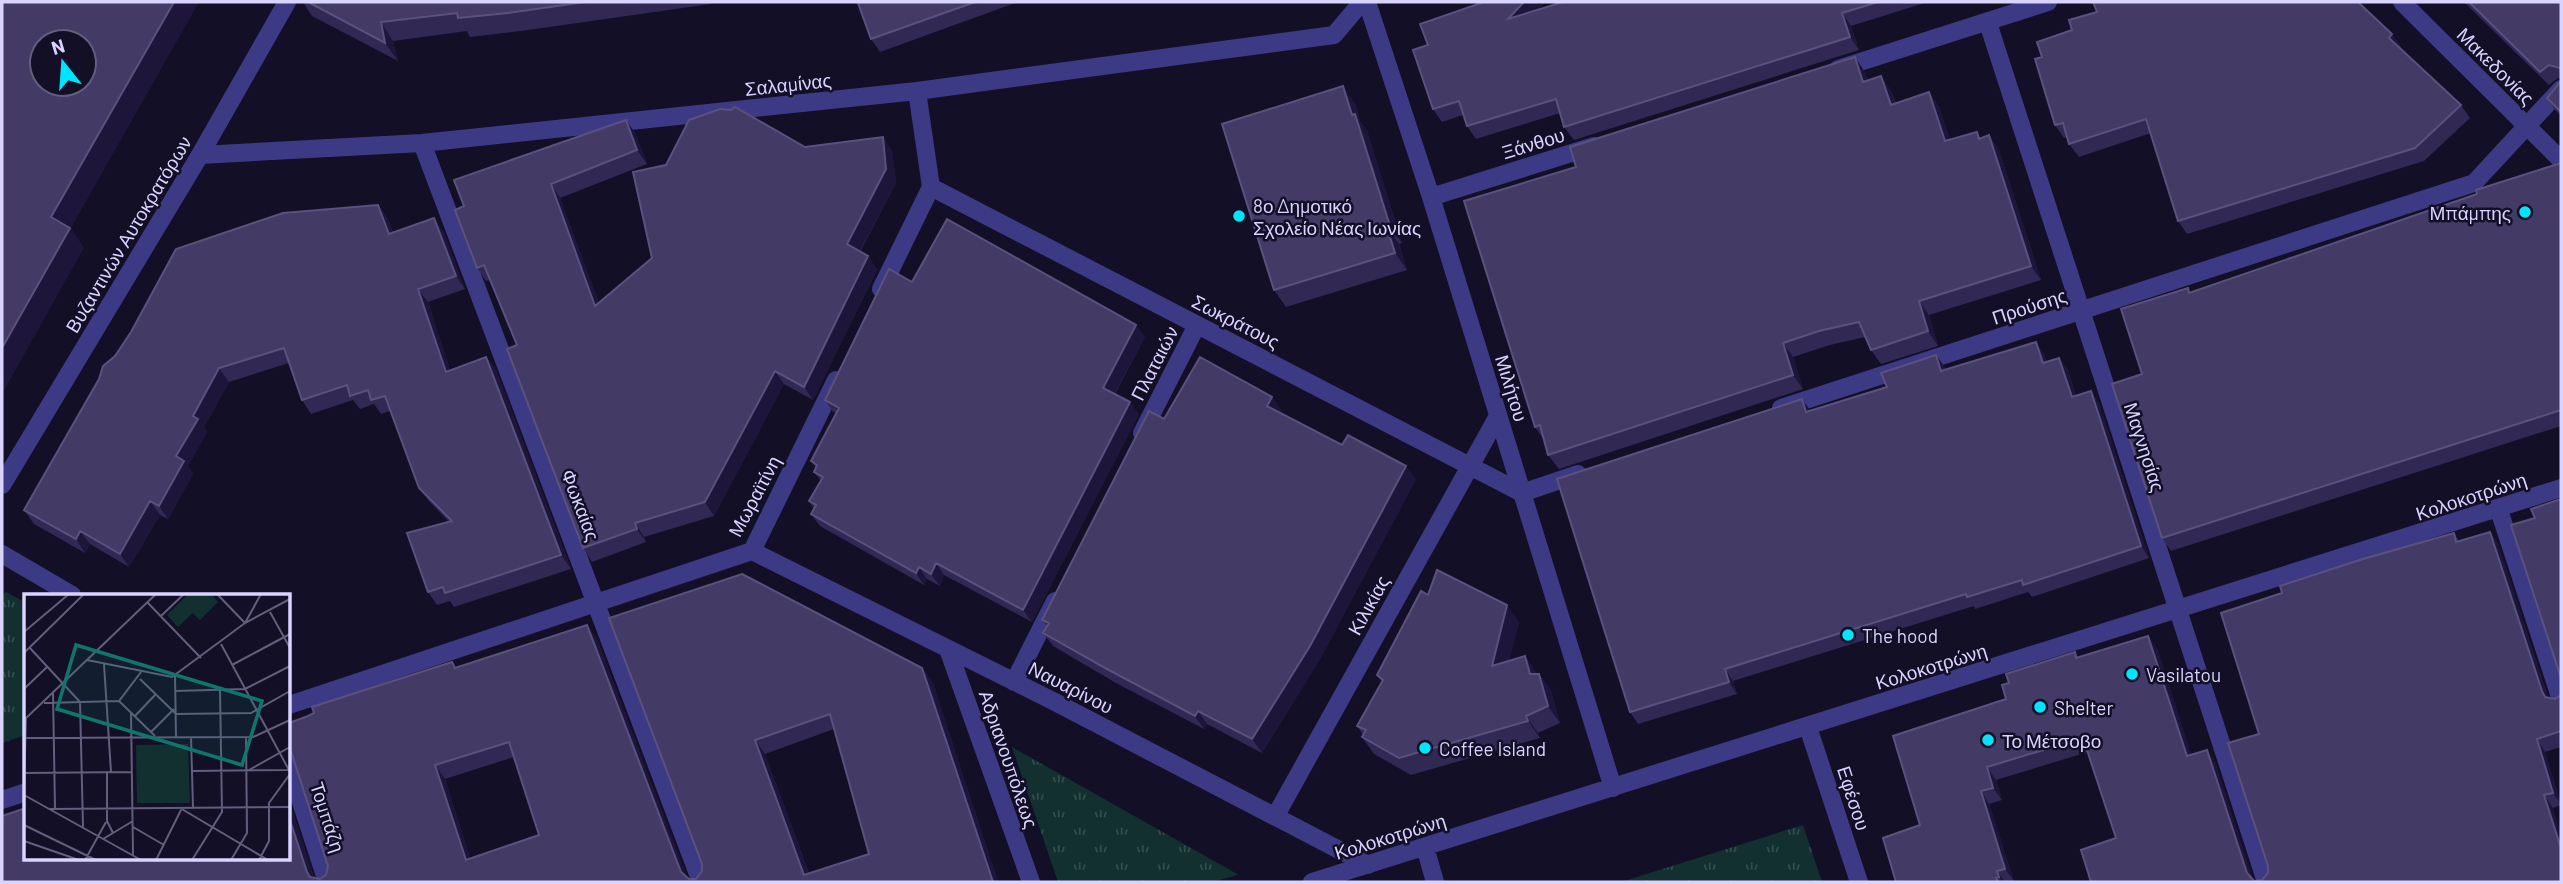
<svg xmlns="http://www.w3.org/2000/svg" width="2563" height="884" font-family="Barlow,sans-serif">
  <style>
    .park { fill: url(#park-tufts) }
    .lines { fill: none; stroke-linecap: round; stroke-linejoin: round }
    .minor { stroke: #3d3a85; stroke-width: 18 }
    .wall { fill: #312854; fill-rule: evenodd }
    .shaded-wall { fill: #1d163a }
    .building { fill: #433a66; stroke: #5a527e; stroke-width: 2; fill-rule: evenodd }
    .poi-dot { fill: #00e5ff; stroke: #130f26; stroke-width: 2.5 }
    .labels { text-anchor: middle; dominant-baseline: central; stroke-width: 5; stroke-linejoin: round; paint-order: stroke }
    .street-label { font-size: 19px; fill: #d9d4ff; stroke: #130f26 }
    .poi-label { font-size: 19px; fill: #d9d4ff; stroke: #130f26; text-anchor: start }
    .inset-road { fill: none; stroke: #625e7d; stroke-width: 2 }
    .view { fill: #0f766e; fill-opacity: 0.15; stroke: #0f766e; stroke-width: 3.5 }
    .inset-edge { fill: none; stroke: #d9d4ff; stroke-width: 3.5 }
  </style>
  <defs>
    <pattern id="park-tufts" width="24" height="20" patternUnits="userSpaceOnUse" patternTransform="scale(1.75)"><rect width="24" height="20" fill="#12302f"/><path d="M3 7l-1-3M5 7V3M7 7l1-3M15 17l-1-3M17 17v-4M19 17l1-3" fill="none" stroke="#344d4e"/></pattern>
  </defs>
  <rect width="100%" height="100%" fill="#130f26"/>
  <path class="park" d="M6 592 26 603V735L2 743V595Z
    M1012 747 1237 874V875L1212 882H1058Z
    M1803 825 1822 882H1621Z"/>
  <g class="lines">
    <path class="minor" d="M1367 2 1431 197 1613 788
      M2402 2 2561 160
      M1988 23 2266 882
      M1838 69 2048 2
      M422 143 701 882
      M200 155 422 143 917 91 1334 35 1362 2
      M931 187 1522 493 1578 474
      M1431 197 1594 146
      M881 289 931 187 917 91
      M1781 408 2474 183 2561 89
      M1142 433 1197 325
      M2 485 200 155 287 2
      M2499 510 2561 700
      M752 551 1053 701 1368 865
      M2 554 72 595
      M948 649 1031 882
      M1014 682 1055 601
      M289 705 752 551 836 380
      M1808 727 1859 882
      M289 765 327 882
      M2 800 26 792
      M1276 815 1498 416
      M1425 847 1435 882
      M1312 882 2561 488"/>
  </g>
  <path class="wall" d="M303 2H710L711 4 521 31 470 37 467 31 393 41 398 61 312 16Z
    M861 2H1018L880 52 871 39Z
    M1484 2H1545L1538 10 1563 2H1928L1851 26 1859 50 1574 140 1564 127 1560 113 1476 139 1467 126 1463 115 1442 122 1433 109 1428 45Z
    M2464 2H2561V79L2558 78 2549 85Z
    M2097 12 2392 34 2401 47 2400 48 2461 105 2470 118 2424 161 2187 234 2178 221 2151 133 2079 157 2069 144 2067 137 2064 138 2055 125 2042 57 2072 30Z
    M1865 72 1868 80 1881 76 1891 91 1896 103 1929 92 1939 107 1950 140 1981 138 1989 135 1999 150 2041 280 1929 315 1938 346 1881 364 1871 350 1865 337 1830 345 1793 357 1803 389 1559 469 1548 455 1544 440 1535 427 1576 167Z
    M2561 81V116L2556 111 2547 98Z
    M1355 103 1360 121 1367 131 1402 243 1399 244 1407 270 1286 307 1274 290Z
    M626 120 635 133 647 164 560 198 599 303 805 147 883 137 892 151 896 183 860 252 868 256 877 270 813 400 784 384 714 516 644 537 646 542 592 562 583 548 517 345 490 280 486 281 477 268 464 206Z
    M2561 163V426L2171 551 2162 538 2142 374 2191 292 2477 194Z
    M378 205 388 219 393 232 443 231 465 289 428 302 450 370 486 357 496 370 571 569 454 607 450 601 437 605 428 592 449 522 429 501 419 488 390 411 381 414 374 404 360 409 353 400 311 414 302 400 289 363 229 382 204 427 207 432 188 466 193 474 168 519 160 515 129 567 90 544 85 553 34 524 24 510 115 356Z
    M912 282 1145 337 1115 394 1139 414 1032 622 944 575 940 586 927 579 924 585 820 526 811 514 814 509 809 501 821 481 814 472 816 468 811 461 836 413 833 412 825 400Z
    M2044 354 2047 362 2059 358 2068 370 2076 396 2099 403 2149 558 2032 597 2028 592 1975 609 1974 606 1733 681 1737 694 1638 724 1630 712 1810 411 1887 387 1936 355 1945 370Z
    M1272 397 1281 410 1280 412 1342 445 1416 479 1320 659 1262 753 1207 724 1204 729 1116 683 1053 646 1043 633 1047 626 1042 620 1164 419Z
    M2490 532 2498 544 2548 697 2555 699 2561 695V747L2545 752 2561 804V805L2553 808 2561 882H2091L2116 838 2088 752 1996 780 2002 800 1989 804 2014 881 2010 882H1896L1920 825 2006 699 2075 652 2078 657 2157 648 2191 755 2207 750 2215 762 2253 880 2254 881 2262 880 2268 873 2259 734 2282 593 2454 533 2459 541Z
    M1428 595 1519 622 1509 660 1539 674 1551 691 1560 723 1538 733 1540 738 1411 775 1374 754 1362 737 1363 735 1357 726 1382 682 1377 675Z
    M609 618 932 681 998 882H2L289 858V801L314 878 320 879 326 875 328 866 292 754H289V723L456 668 597 639 687 878 689 879H696L702 871V864ZM834 729 869 854 809 873 765 754ZM514 757 539 835 470 858 445 779Z"/>
  <path class="shaded-wall" d="M174 2H199L71 228 84 248 2 394V348L51 217Z
    M1524 2H1545L1518 32 1508 19Z
    M1842 13 1851 26 1859 50 1850 37Z
    M381 22 393 41 398 61 385 43Z
    M2392 34 2401 47 2398 51 2389 38Z
    M1855 57 1865 72 1873 97 1863 82Z
    M1881 76 1891 91 1901 119 1891 105Z
    M1343 86 1355 103 1360 121 1367 131 1402 243 1390 226Z
    M1929 92 1939 107 1956 156 1945 141Z
    M626 120 635 133 647 164 637 150Z
    M1989 135 1999 150 2041 280 2031 266Z
    M883 137 892 151 896 183 856 258 847 244Z
    M551 184 560 198 605 319 595 306Z
    M378 205 388 219 398 247 389 234Z
    M434 218 443 231 465 289 456 276Z
    M1387 227 1399 244 1407 270 1395 253Z
    M868 256 877 270 813 400 804 387Z
    M418 289 428 302 455 385 446 372Z
    M1919 301 1929 315 1938 346 1928 331Z
    M1136 325 1145 337 1111 400 1103 388Z
    M2036 342 2044 354 2051 376 2043 363Z
    M1783 343 1793 357 1803 389 1793 375Z
    M1936 355 1945 367 1950 383 1941 371Z
    M486 357 496 370 571 569 561 555Z
    M2059 358 2068 370 2080 409 2072 397Z
    M219 368 229 382 204 427 207 432 188 466 193 474 168 519 159 506 176 456 193 416Z
    M775 371 784 384 714 516 705 502Z
    M2091 391 2099 403 2149 558 2141 546Z
    M1272 397 1281 410 1276 419 1267 406Z
    M1802 399 1811 411 1806 412Z
    M1130 402 1139 414 1032 622 1023 610Z
    M1406 466 1416 479 1320 659 1262 753 1252 739Z
    M150 501 160 515 129 567 120 554Z
    M635 523 644 537 646 542 637 529Z
    M80 531 90 544 85 553 76 539Z
    M2490 532 2498 544 2550 704 2542 691Z
    M936 563 944 575 940 586 931 574Z
    M919 567 927 579 924 585 916 573Z
    M1507 605 1519 622 1504 683 1492 666Z
    M587 625 597 639 689 882 681 872Z
    M2148 636 2157 648 2195 768 2187 756Z
    M1525 656 1537 673 1542 690 1530 674Z
    M922 668 932 681 998 882H993Z
    M1725 669 1733 681 1737 694 1729 682Z
    M1539 674 1551 691 1560 723 1548 706Z
    M1198 711 1207 724 1204 729 1195 716Z
    M1526 716 1538 733 1540 738 1528 721Z
    M2537 739 2545 752 2561 804 2553 793Z
    M755 740 765 754 812 882 804 875Z
    M2207 750 2215 762 2254 882 2247 873Z
    M435 765 445 779 475 873 466 860Z
    M1987 767 1996 780 2002 800 1993 788Z
    M1981 791 1989 804 2014 881 2005 869Z
    M2544 795 2553 808 2561 833V848Z
    M289 801 315 882 307 872 289 817Z
    M1997 871 2005 882H2002L1999 877Z"/>
  <path class="building" d="M2 2H174L51 217 70 228 2 348ZM42 42H84V84H42Z
    M308 2H585L508 13 458 18 457 13 381 22 385 43Z
    M861 2H975L871 39 858 3Z
    M1484 2H1524L1508 19 1563 2H1878L1842 13 1850 37 1564 127 1556 99 1467 126 1459 101 1433 109 1413 50 1428 45 1420 24Z
    M2093 2H2358L2392 34 2389 38 2461 105 2415 148 2178 221 2146 119 2069 144 2063 123 2055 125 2035 59 2042 57 2037 42 2072 30 2069 20 2097 12Z
    M2469 2H2561V73L2560 68 2549 65 2540 72Z
    M1855 57 1863 82 1881 76 1891 105 1929 92 1945 141 1977 132 1979 139 1989 135 2031 266 1919 301 1928 331 1871 350 1859 322 1819 331 1783 343 1793 375 1548 455 1540 425 1535 427 1464 201 1576 167 1570 147Z
    M2561 81V112L2547 98Z
    M1343 86 1352 115 1355 114 1390 226 1387 227 1395 253 1274 290 1222 124Z
    M735 107 805 147 883 137 886 169 847 244 868 256 804 387 775 371 705 502 635 523 637 529 583 548 507 349 517 345 484 265 477 268 455 210 464 206 454 180 626 120 637 150 551 184 595 306 652 258 633 172 666 165 689 120 720 109 731 110Z
    M2561 163V410L2162 538 2112 384 2142 374 2121 309 2188 288 2189 293 2477 194 2476 190Z
    M378 205 389 234 434 218 456 276 418 289 446 372 486 357 561 555 445 593 443 587 428 592 407 533 452 521 419 488 385 396 371 400 368 390 350 396 347 385 302 400 284 348 219 368 193 416 198 419 176 456 184 461 159 506 150 501 120 554 80 531 76 539 24 510 99 379 103 366 115 356 131 332 176 249 283 213Z
    M947 219 1136 325 1103 388 1130 402 1023 610 936 563 931 574 919 567 916 573 811 514 816 505 809 501 823 477 814 472 817 465 811 461 839 408 825 400 889 269 912 282Z
    M2036 342 2043 363 2059 358 2072 397 2091 391 2141 546 2023 585 2022 580 1967 597 1966 594 1725 669 1729 682 1630 712 1557 479 1802 399 1806 412 1887 387 1881 373 1936 355 1941 371Z
    M1200 357 1272 397 1267 406 1342 445 1348 435 1406 466 1310 646 1252 739 1198 711 1195 716 1107 669 1043 633 1049 623 1042 620 1149 411 1164 419Z
    M2561 499V678L2511 525 2535 518 2531 509Z
    M2490 532 2542 691 2545 697 2555 699 2561 695V731L2537 739 2553 793 2544 795 2561 848V882H2091L2081 850 2116 838 2083 738 1987 767 1993 788 1981 791 2005 869 1997 871 1999 877 1996 878 1998 882H1896L1883 838 1920 825 1893 736 2006 699 2002 685 2009 683 2006 674 2075 652 2076 658 2148 636 2187 756 2207 750 2247 873 2254 881 2262 880 2268 873V866L2228 743 2259 734 2221 613 2282 593 2280 586 2363 559 2454 533 2456 542Z
    M1437 570 1507 605 1492 666 1525 656 1530 674H1539L1548 706 1526 716 1528 721 1399 758 1362 737 1366 730 1357 726 1383 680 1377 675 1421 591 1428 595Z
    M742 574 922 668 993 882H2V816L26 808V858H289V817L307 872 310 877 320 879 326 875 328 866 290 748 289 746V723L308 716 314 713 312 707 452 662 455 668 587 625 681 872 689 879H696L702 871V864L609 618ZM830 714 869 854 804 875 755 740ZM509 742 539 835 466 860 435 765Z"/>
  <g class="poi-dot">
    <circle cx="2525" cy="212" r="7"/>
    <circle cx="1239" cy="216" r="7"/>
    <circle cx="1848" cy="635" r="7"/>
    <circle cx="2132" cy="674" r="7"/>
    <circle cx="2040" cy="707" r="7"/>
    <circle cx="1988" cy="740" r="7"/>
    <circle cx="1425" cy="748" r="7"/>
  </g>
  <g class="labels">
    <g class="street-label">
      <text transform="translate(2496 66) rotate(45)">Μακεδονίας</text>
      <text transform="translate(788 84) rotate(-6)">Σαλαμίνας</text>
      <text transform="translate(1533 143) rotate(-17)">Ξάνθου</text>
      <text transform="translate(128 234) rotate(-59)">Βυζαντινών Αυτοκρατόρων</text>
      <text transform="translate(2029 306) rotate(-18)">Προύσης</text>
      <text transform="translate(1236 321) rotate(27)">Σωκράτους</text>
      <text transform="translate(1154 363) rotate(-63)">Πλαταιών</text>
      <text transform="translate(1512 388) rotate(73)">Μιλήτου</text>
      <text transform="translate(2145 447) rotate(72)">Μαγνησίας</text>
      <text transform="translate(754 496) rotate(-62)">Μωραϊτίνη</text>
      <text transform="translate(2471 496) rotate(-18)">Κολοκοτρώνη</text>
      <text transform="translate(581 505) rotate(69)">Φωκαίας</text>
      <text transform="translate(1368 605) rotate(-61)">Κιλικίας</text>
      <text transform="translate(1931 666) rotate(-17)">Κολοκοτρώνη</text>
      <text transform="translate(1071 687) rotate(27)">Ναυαρίνου</text>
      <text transform="translate(1009 759) rotate(71)">Αδριανουπόλεως</text>
      <text transform="translate(1854 798) rotate(72)">Εφέσου</text>
      <text transform="translate(328 817) rotate(72)">Τομπάζη</text>
      <text transform="translate(1390 836) rotate(-17)">Κολοκοτρώνη</text>
    </g>
    <g class="poi-label">
      <text x="1253" y="205">8ο Δημοτικό<tspan x="1253" dy="22">Σχολείο Νέας Ιωνίας</tspan></text>
      <text x="2511" y="212" text-anchor="end">Μπάμπης</text>
      <text x="1862" y="635">The hood</text>
      <text x="2146" y="674">Vasilatou</text>
      <text x="2054" y="707">Shelter</text>
      <text x="2002" y="740">Το Μέτσοβο</text>
      <text x="1439" y="748">Coffee Island</text>
    </g>
  </g>
  <g transform="translate(24 594)">
    <rect width="266" height="266" fill="#130f26"/>
    <path d="M164 0H187L194 8 176 26 169 19 154 33 143 21ZM164 150 166 209H113L112 151Z" fill="#12302f"/>
    <path class="inset-road" d="M193 0 221 29M124 9 177 64M246 18 266 54M137 22 160 0M221 29 237 0M0 38 45 0M197 50 266 178M5 53 56 108 59 233M0 59 60 0M63 66 148 83 221 29 266 5M80 70 87 178M208 71 266 40M151 81 152 143M116 85 152 120 227 119 266 97M0 95 23 73M151 97 221 95 266 72M29 98 31 215M95 107 131 142M20 109 95 107 117 78M107 119 109 261M111 122 131 101M0 126 132 0M127 138 150 115M167 143 169 214M0 144 229 143 266 126M225 176 266 153M168 177 264 176M83 178V227L89 239M0 179 108 178M0 197 2 124M0 201 117 266M156 214 244 266M26 215 266 213M0 231 72 266M109 233 140 251M79 245 109 227M0 247 55 266M61 266 82 228M132 266 157 216M168 266 198 218 196 96M207 266 223 239 222 143M235 266 245 247V209L266 180"/>
    <path class="view" d="M52 51 238 107 218 171 33 115Z"/>
    <rect width="266" height="266" class="inset-edge"/>
  </g>
  <rect width="2563" height="884" fill="none" stroke="#d9d4ff" stroke-width="7"/>
  <g transform="translate(63 63) rotate(343)"><circle r="33" fill="#130f26" stroke="#625e7d" stroke-width="2"/>
  <path d="M0-5L12 26L0 18L-12 26Z" fill="#00e5ff"/>
  <text y="-10" font-size="19" font-weight="bold" text-anchor="middle" fill="#d9d4ff">N</text>
  </g>
</svg>
